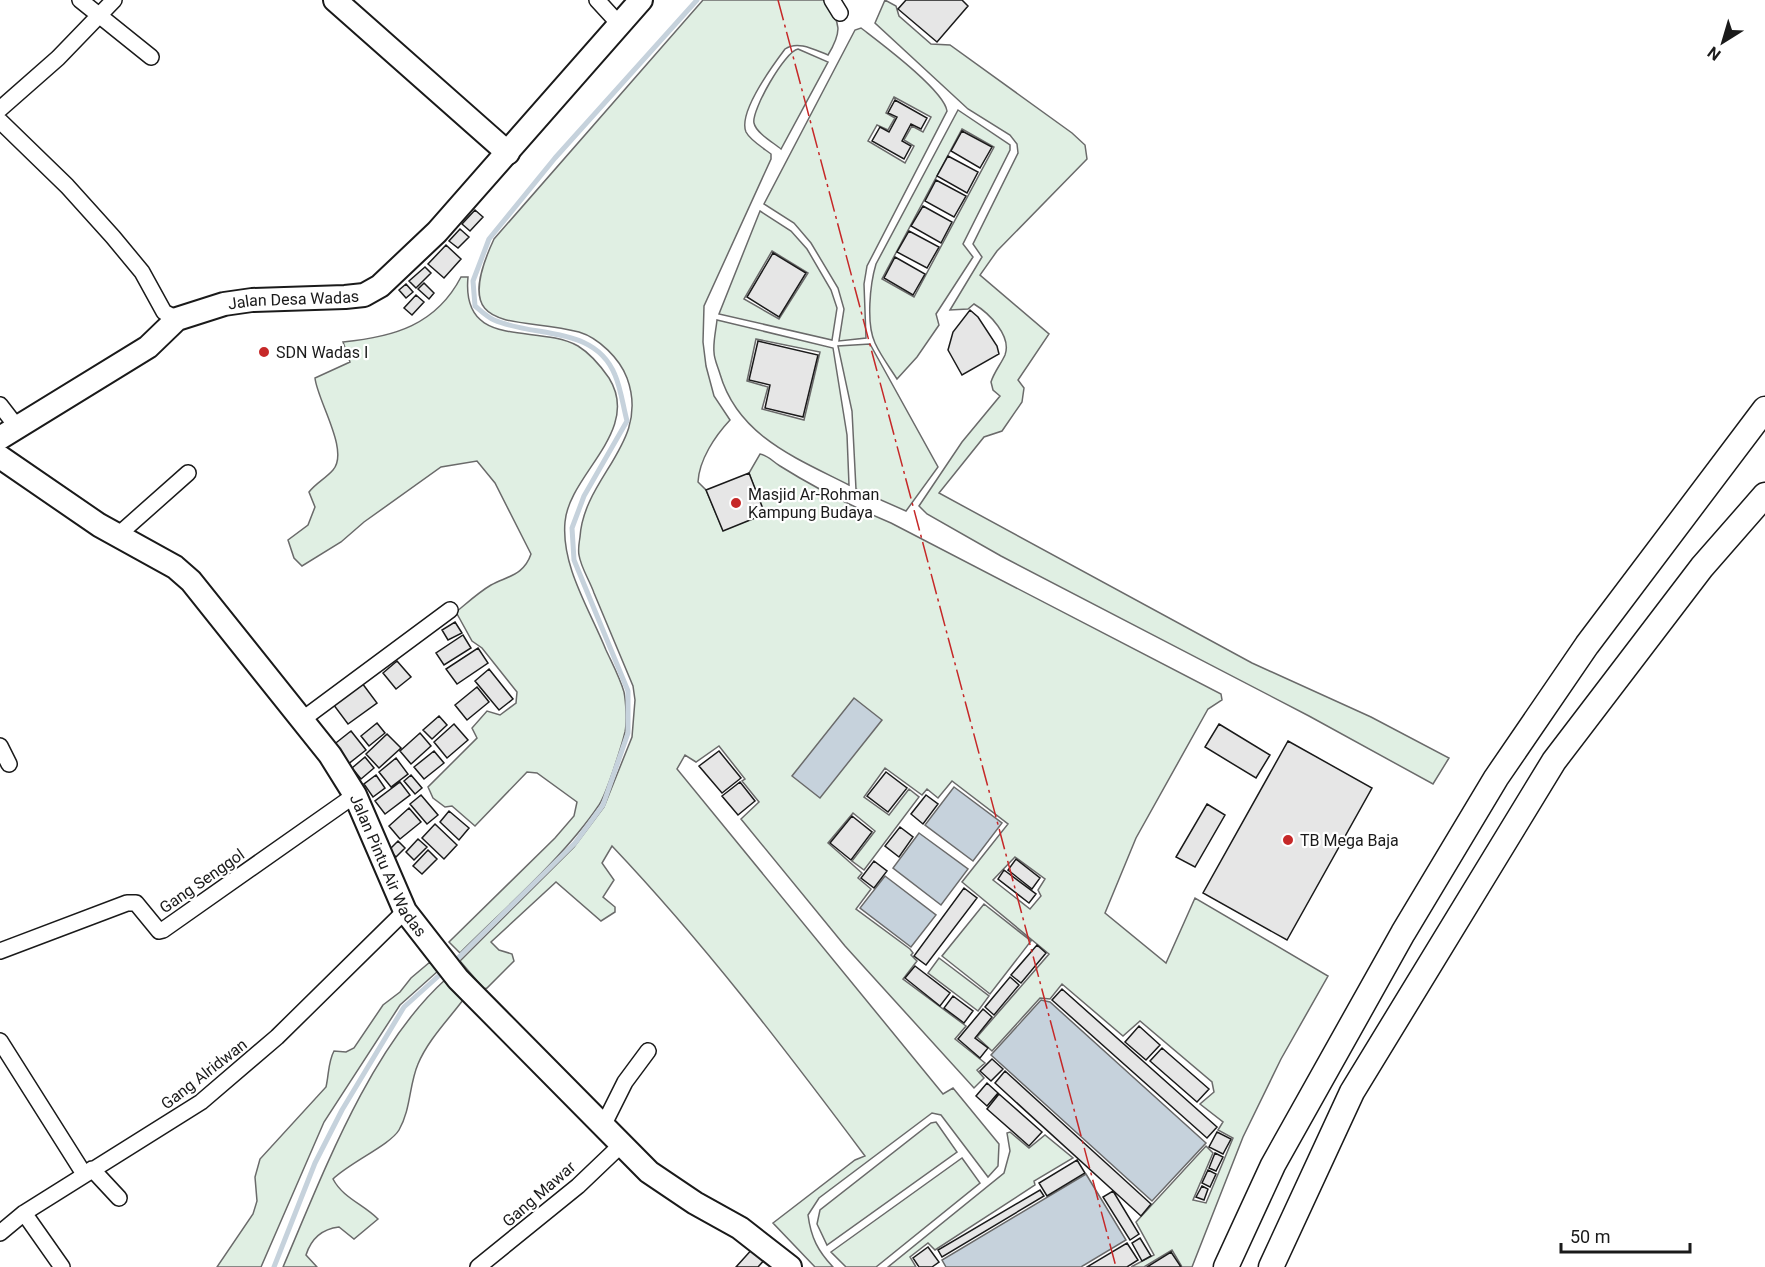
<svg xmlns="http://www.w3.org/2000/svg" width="1765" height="1267" font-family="Roboto,sans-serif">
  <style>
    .green { fill: #e0efe3; stroke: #6a6a6a; stroke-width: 1.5; fill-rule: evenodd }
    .water { fill: #c6d2dc; stroke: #6a6a6a; stroke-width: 1.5 }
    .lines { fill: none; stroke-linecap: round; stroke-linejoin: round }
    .stream { stroke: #c6d2dc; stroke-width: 5 }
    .building { fill: #e6e6e6; stroke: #1a1a1a; stroke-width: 1.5 }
    .street-casing { stroke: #1a1a1a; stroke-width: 18 }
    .secondary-casing { stroke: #1a1a1a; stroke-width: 26 }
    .primary-casing { stroke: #1a1a1a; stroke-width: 27 }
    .street { stroke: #fff; stroke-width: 15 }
    .secondary { stroke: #fff; stroke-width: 22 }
    .primary { stroke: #fff; stroke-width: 24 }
    .power { stroke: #c62828; stroke-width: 1.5; stroke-dasharray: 21 4.5 3 4.5; stroke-linecap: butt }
    .poi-dot { fill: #c62828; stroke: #fff; stroke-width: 2 }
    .labels { text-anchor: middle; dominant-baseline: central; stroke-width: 4.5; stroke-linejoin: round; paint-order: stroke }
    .street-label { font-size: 16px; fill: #1a1a1a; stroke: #fff }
    .poi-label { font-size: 16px; fill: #1a1a1a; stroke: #fff; text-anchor: start }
  </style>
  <rect width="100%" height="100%" fill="#fff"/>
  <path class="green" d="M703 0H826C840 25 843 30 828 55 815 50 798 40 785 49 773 65 738 113 746 132 750 140 763 148 771 154V159L704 306 703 342 706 366 714 396 730 420C715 436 699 460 698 482L706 490 723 530 764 514 749 473 760 454C768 455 773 462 780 466 815 488 853 507 891 523L1221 694 1222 700 1208 709 1136 838 1105 913 1166 963 1195 898 1328 976 1281 1059 1243 1137 1192 1267H1182L1172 1250 1144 1267H1131L1154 1255 1136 1222 1206 1146 1213 1153 1193 1200 1206 1203 1233 1138 1218 1130 1223 1122 1200 1104 1214 1092 1212 1082 1140 1021 1123 1036 1062 984 1050 999 1040 998 992 1051 977 1037 1049 954 962 882 1008 824 952 781 938 798 927 789 922 795 885 768 864 797 889 815 909 789 919 797 864 870 852 861 875 831 853 813 828 843 862 873 858 878 871 889 856 909 910 949 913 953 911 955 917 961 903 979 966 1026 955 1039 985 1063 977 1070 984 1078 974 1088 845 946 741 819 759 802 742 781 745 779 719 746 696 762 685 755 677 769 943 1094 953 1088 999 1144 998 1166 988 1177 941 1115 932 1113 819 1198 808 1215C811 1238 818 1251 833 1267H815L773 1223 855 1160 865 1156C785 1049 704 943 612 846L602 863 614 880 603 897 615 907V912L601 921 556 882 491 942 499 950 512 954 514 961 487 988 484 989 460 961 574 847 604 807 632 737 635 700 633 686C620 655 607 624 594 593 590 581 581 568 579 555 578 550 579 543 580 537 584 476 651 443 627 378 620 359 599 338 579 332 516 315 448 338 494 239ZM1015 857 1045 879 1038 890 1041 896 1030 909 993 880Z
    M885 0 896 6 899 16 931 44 950 45 1072 133 1085 145 1087 159 997 251 980 275 1049 334 1018 380 1024 388 1022 402 1002 431 984 437 939 493 1252 663 1371 717 1449 758 1433 784 1309 716 1001 556 927 514 919 506 962 442 1000 396 993 390 991 382C994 372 1001 364 1005 355 1012 336 989 313 974 304L968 309 950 310 982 257 973 244 1018 153 1017 144 1010 135 968 109 875 23Z
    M861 28C879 42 944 90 947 111L867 266 864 284 866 338 839 341 844 309 838 288 811 243 794 223 764 204 855 30ZM894 97 931 117 923 132 912 126 904 140 914 146 905 163 868 141 877 125 888 130 895 118 886 113Z
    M798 49 828 62 781 149C774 143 756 133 754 123 751 111 785 51 798 49Z
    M958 110 1010 145V150L963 244 973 257 936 314 939 325 917 357 897 379C890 368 881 356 875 343 866 324 870 284 876 264ZM962 129 994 147 914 297 882 279Z
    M760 211 791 231 807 249 831 290 837 308 832 340 719 314ZM772 251 808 273 779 319 744 299Z
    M461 277H468C461 351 536 323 578 346 591 354 600 365 609 378 642 431 569 474 565 522 561 566 590 610 606 650 612 663 620 678 624 692 626 702 627 722 625 732 621 748 607 792 599 805 564 857 505 908 460 953L449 942 555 838 574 816 577 802 537 773 527 772 475 826 452 806 445 807 433 798 428 787 477 738 472 728 487 711 500 715 516 703 517 692 482 648 472 641 456 612C467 603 479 592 491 585 508 576 524 575 531 554L495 483 477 461 441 467 364 522 341 542 302 566 294 558 288 540 308 525 315 507 309 492C316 483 325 479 333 470 350 451 317 400 315 378L350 362 343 342C394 337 436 325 461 277Z
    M717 320 833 348 847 435 849 485C796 458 738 436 720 374 718 367 714 359 714 352 713 342 716 330 717 320ZM756 339 820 352 804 420 762 409 768 387 747 381Z
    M870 344 938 467 906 511 856 489 852 411 838 346Z
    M984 904 1031 941 990 994 942 956Z
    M939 958 989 996 978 1011 928 973Z
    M430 962 438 971 400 1005 324 1122 261 1267H217L253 1214 257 1201 255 1177 260 1159 326 1087C329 1074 328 1062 334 1051L346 1052 354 1048 383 1005 400 992 411 978Z
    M446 979 463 1000C448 1020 428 1040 418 1064 409 1085 411 1109 399 1130 390 1145 349 1163 333 1179 343 1198 363 1204 378 1219L354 1239 339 1227C322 1229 311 1239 306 1255L317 1267H283C323 1174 370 1047 446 979Z
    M936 1122 957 1152 827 1245 817 1224 820 1210 931 1123Z
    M1010 1132 1029 1148 1045 1135 1073 1158 1034 1181 1035 1185 935 1250 928 1243 910 1257 916 1267H888L1004 1173 1010 1151 1007 1133Z
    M962 1158 980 1183 876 1267H846L831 1252Z"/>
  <path class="water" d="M854 698 882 720 820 798 792 776Z
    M954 787 1002 823 973 861 925 825Z
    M919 833 968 869 941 905 893 868Z
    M885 876 936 915 911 947 860 908Z
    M1041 1000 1050 1002 1206 1143 1152 1201 991 1055Z
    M1086 1174 1126 1240 1081 1267H946L942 1260Z"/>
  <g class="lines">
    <path class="stream" d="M453 963 575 843 603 805 628 733V691L574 560 572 528 584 496 627 421C623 406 621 389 615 375 595 325 535 338 494 320 487 317 481 311 475 306L473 281 489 239 555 158 697 0
      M274 1267 315 1163 342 1110 404 1007 444 971"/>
  </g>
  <path class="building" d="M906 0H962L968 6 937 42 898 9Z
    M895 100 927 118 921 129 911 124 902 141 911 146 904 159 872 141 880 127 889 132 897 117 888 113Z
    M962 131 992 147 980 168 951 151Z
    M948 156 978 172 967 193 937 176Z
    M936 180 966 196 954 217 925 201Z
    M923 206 952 222 941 243 911 226Z
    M475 210 483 217 470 231 462 224Z
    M460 229 469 237 458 248 449 241Z
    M909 231 939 247 927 268 897 252Z
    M446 245 461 259 444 278 428 264Z
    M773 253 806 273 779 317 747 297Z
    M895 257 925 274 913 295 884 278Z
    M425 267 431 273 416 288 409 281Z
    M424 283 434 293 429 299 418 289Z
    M406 284 413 292 406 298 399 290Z
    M416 295 424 302 412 315 404 308Z
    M970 310 978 317 997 346 999 354 962 375 948 350 953 332Z
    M758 341 818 355 803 417 765 408 770 385 749 380Z
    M749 473 765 514 723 531 706 490Z
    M455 622 462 633 448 640 442 630Z
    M463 635 471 648 444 665 436 653Z
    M478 648 488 663 457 684 446 669Z
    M397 661 411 677 396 689 383 673Z
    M489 669 513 699 499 710 475 681Z
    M362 683 377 703 348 724 333 704Z
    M477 687 489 702 467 720 455 705Z
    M439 716 447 725 432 739 423 730Z
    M377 723 385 733 369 746 361 736Z
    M454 724 468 740 447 758 434 742Z
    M1219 724 1270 755 1256 778 1205 747Z
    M351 731 366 750 347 765 332 746Z
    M420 733 431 746 411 764 400 751Z
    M387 734 401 748 379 768 366 754Z
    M1288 741 1372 788 1287 940 1203 893Z
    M434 751 444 763 424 779 414 767Z
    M719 751 741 778 722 793 699 766Z
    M365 757 374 768 361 779 352 768Z
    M396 758 408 774 391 787 379 772Z
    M886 772 907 788 888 812 867 796Z
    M376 775 385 788 373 797 364 784Z
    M411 775 422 788 415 794 404 781Z
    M400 782 410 795 385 814 375 801Z
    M740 782 755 801 738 815 722 796Z
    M421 795 438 815 427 824 410 804Z
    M926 795 938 804 923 824 911 814Z
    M1207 804 1225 815 1195 867 1176 857Z
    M409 808 421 822 400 839 389 826Z
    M449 811 469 828 459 840 440 822Z
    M852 816 872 832 851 860 830 843Z
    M435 824 457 845 444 859 422 838Z
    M900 827 913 837 899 857 885 846Z
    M418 839 427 847 414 860 406 852Z
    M398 841 405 848 396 857 389 850Z
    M428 850 437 859 422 874 413 866Z
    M1016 859 1040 878 1032 889 1008 870Z
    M874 861 887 871 874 888 861 878Z
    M1004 870 1036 894 1029 903 998 879Z
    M964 888 977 898 926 965 914 956Z
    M1037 945 1046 953 1021 983 1011 975Z
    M915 966 950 993 940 1006 905 978Z
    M1010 977 1019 985 994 1015 985 1007Z
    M1062 989 1217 1127 1207 1138 1052 1000Z
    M953 996 973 1011 964 1023 944 1008Z
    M983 1009 992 1017 975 1038 988 1048 980 1058 958 1039Z
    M1139 1026 1160 1045 1146 1060 1125 1042Z
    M1162 1048 1209 1089 1197 1102 1150 1061Z
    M992 1059 1003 1069 991 1081 980 1071Z
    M1005 1071 1151 1204 1141 1216 995 1083Z
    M987 1083 998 1093 987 1106 976 1096Z
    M999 1094 1042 1132 1029 1146 987 1109Z
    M1217 1132 1231 1139 1223 1154 1209 1147Z
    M1215 1153 1223 1157 1216 1171 1209 1168Z
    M1077 1160 1085 1173 1047 1196 1039 1183Z
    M1208 1170 1216 1174 1210 1187 1202 1183Z
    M1202 1186 1208 1189 1204 1200 1196 1197Z
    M1040 1190 1044 1196 942 1257 938 1250Z
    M1113 1191 1139 1234 1130 1240 1103 1197Z
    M1140 1238 1151 1256 1142 1261 1132 1243Z
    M1127 1243 1138 1260 1127 1267H1087Z
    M754 1247 766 1258 758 1267H736Z
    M928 1247 939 1262 932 1267H919L913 1258Z
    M1171 1252 1181 1267H1147Z"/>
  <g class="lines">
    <defs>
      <path id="street" d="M80 0 151 57
        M597 0 620 25
        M832 0 840 13
        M0 109 58 58 114 0
        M0 121 67 186 113 237 142 272 164 312 177 319
        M0 405 17 427
        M117 536 188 473
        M303 719 450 610
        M0 746 9 764
        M0 951 127 903H136L159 931 163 930 355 795
        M0 1041 84 1174
        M603 1126 625 1082 648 1051
        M92 1169 119 1198
        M24 1213 62 1267
        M0 1233 24 1213 201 1102 277 1037 405 911
        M478 1267 578 1186 621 1145"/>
      <g id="secondary">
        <path d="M335 0 508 153"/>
        <path id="s1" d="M0 438 148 347 177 319 224 304 252 300 345 297 364 295 380 286 437 232 641 0"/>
        <path id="s2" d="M0 457 99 525 175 567 191 581 330 755 355 795 405 911 458 979 649 1172 695 1203 740 1228 790 1267"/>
      </g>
      <path id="primary" d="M1226 1267 1273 1165 1403 933 1496 778 1587 645 1765 409
        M1271 1267 1352 1092 1554 761 1702 567 1765 495"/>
    </defs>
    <use href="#street" class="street-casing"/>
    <use href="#secondary" class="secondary-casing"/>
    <use href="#primary" class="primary-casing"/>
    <use href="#street" class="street"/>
    <use href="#secondary" class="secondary"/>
    <use href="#primary" class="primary"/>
    <path class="power" d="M778 0 1116 1267"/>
  </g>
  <g class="poi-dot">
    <circle cx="264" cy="352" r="6"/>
    <circle cx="736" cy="503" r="6"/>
    <circle cx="1288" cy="840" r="6"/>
  </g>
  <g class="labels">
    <g class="street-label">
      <text stroke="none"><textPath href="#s1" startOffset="333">Jalan Desa Wadas</textPath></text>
      <text stroke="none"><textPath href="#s2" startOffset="576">Jalan Pintu Air Wadas</textPath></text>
      <text transform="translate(202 881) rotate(-35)">Gang Senggol</text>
      <text transform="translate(204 1074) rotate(-38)">Gang Alridwan</text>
      <text transform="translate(539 1194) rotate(-41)">Gang Mawar</text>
    </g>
    <g class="poi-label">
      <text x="276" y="352">SDN Wadas I</text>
      <text x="748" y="494">Masjid Ar-Rohman<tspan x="748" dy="18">Kampung Budaya</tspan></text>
      <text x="1300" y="840">TB Mega Baja</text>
    </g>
  </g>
  <g transform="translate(1723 42) rotate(217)" stroke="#ffffff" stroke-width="4.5" paint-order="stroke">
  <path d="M0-4.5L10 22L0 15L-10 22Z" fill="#1a1a1a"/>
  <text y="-9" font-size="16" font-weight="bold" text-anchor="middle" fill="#1a1a1a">N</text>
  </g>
  <path d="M1561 1243v9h129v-9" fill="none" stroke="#1a1a1a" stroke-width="3"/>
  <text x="1570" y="1243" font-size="18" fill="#1a1a1a" stroke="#ffffff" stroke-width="4.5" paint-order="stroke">50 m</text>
</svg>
